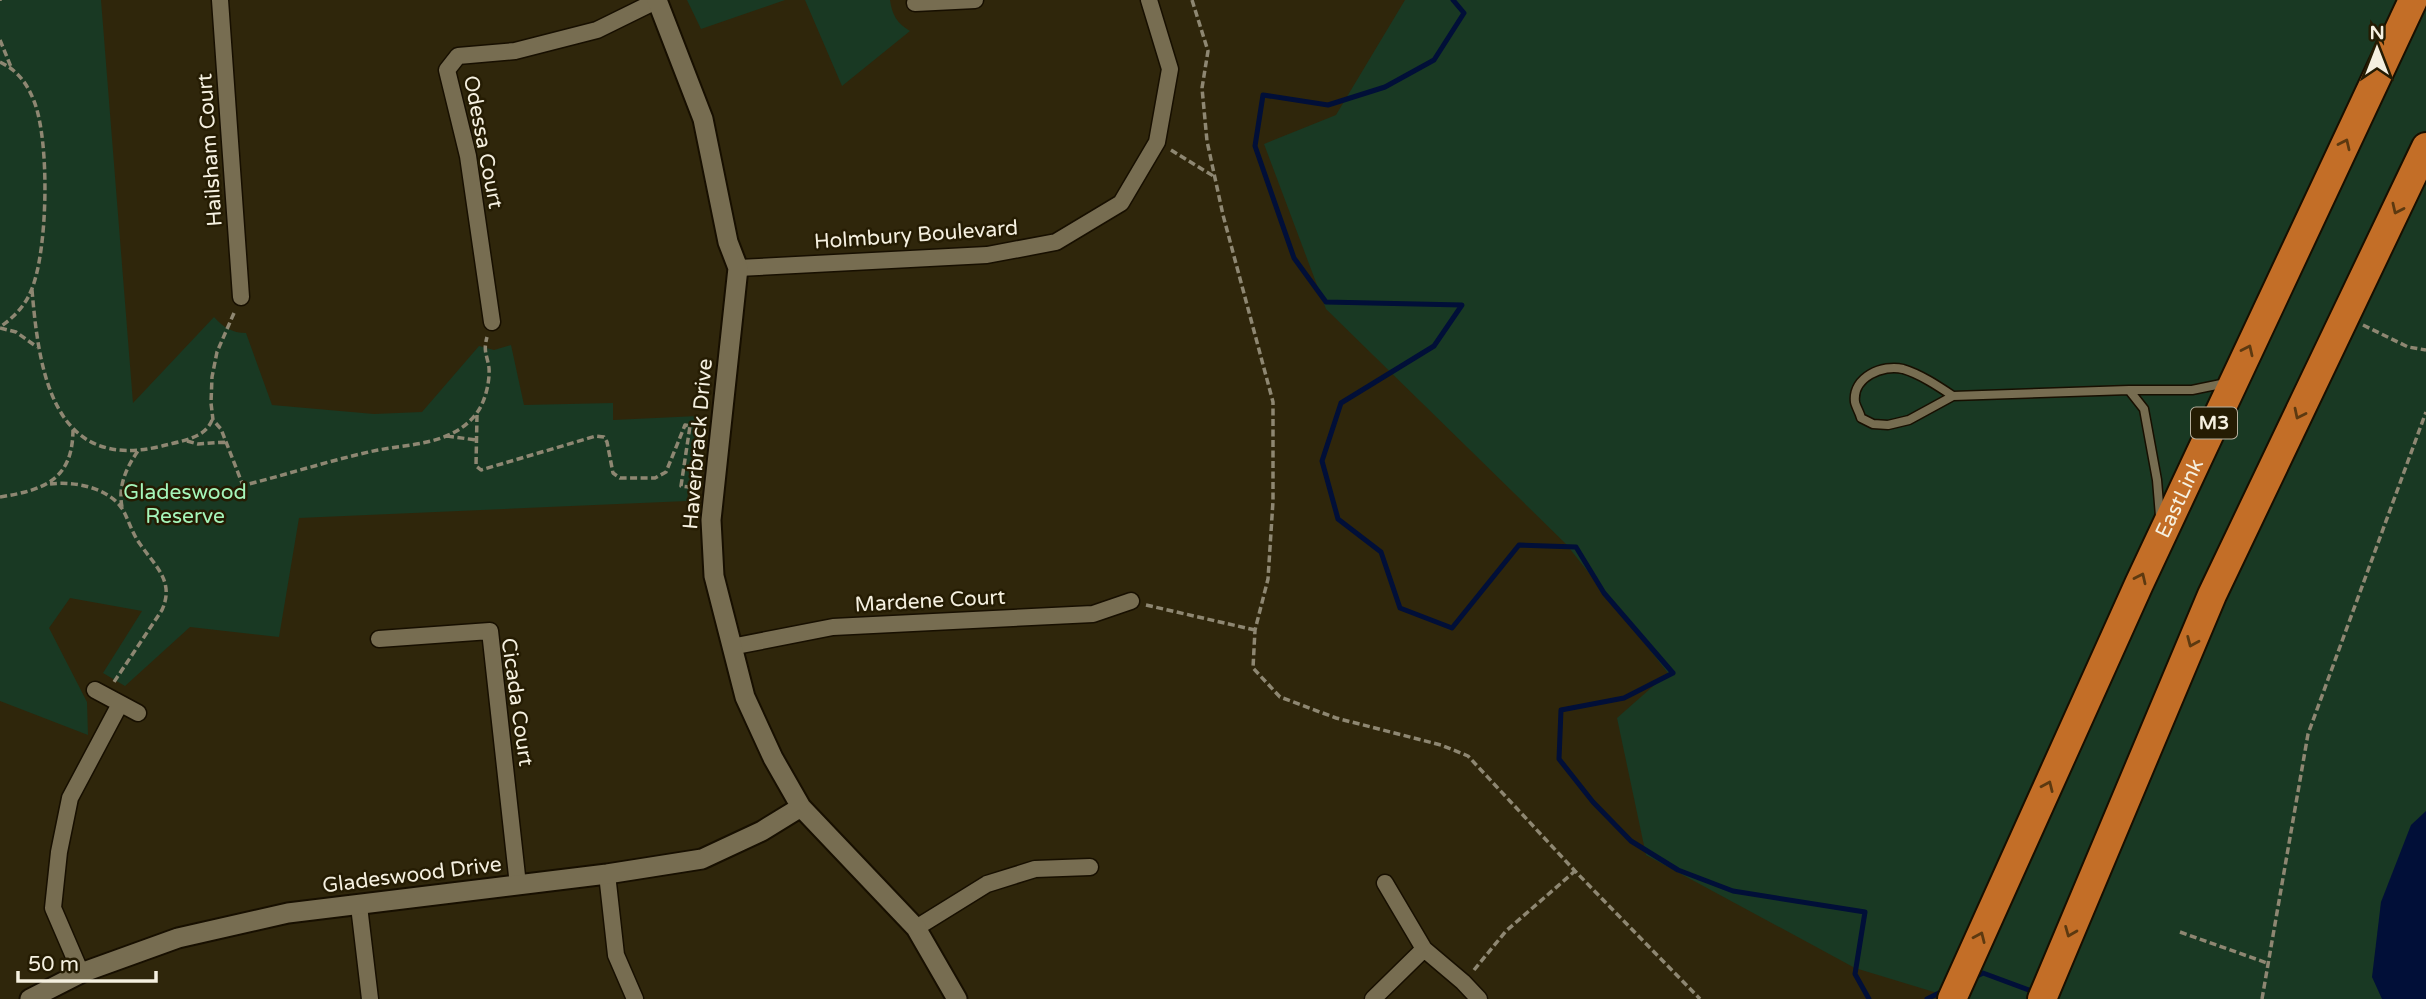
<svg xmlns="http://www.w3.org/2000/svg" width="2426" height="999" font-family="'Varela Round',sans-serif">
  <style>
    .green { fill: #193923 }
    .water { fill: #010f38 }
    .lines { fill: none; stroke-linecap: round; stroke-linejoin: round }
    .stream { stroke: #010f38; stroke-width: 5 }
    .service-casing { stroke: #170f00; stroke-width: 11 }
    .minor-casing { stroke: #170f00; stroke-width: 19 }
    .tertiary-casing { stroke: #170f00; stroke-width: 23 }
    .motorway-casing { stroke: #170f00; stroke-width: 32 }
    .path { stroke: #8e8772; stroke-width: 3.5; stroke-dasharray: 7 3.5; stroke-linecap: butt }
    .service { stroke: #776d51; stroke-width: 8 }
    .minor { stroke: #776d51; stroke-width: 16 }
    .tertiary { stroke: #776d51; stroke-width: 19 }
    .motorway { stroke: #c36e27; stroke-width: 28 }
    .oneway { stroke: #5c3910 }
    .labels { text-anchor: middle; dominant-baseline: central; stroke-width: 5; stroke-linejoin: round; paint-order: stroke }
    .shield { fill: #251c03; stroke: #b7b09e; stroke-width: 2 }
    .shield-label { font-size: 19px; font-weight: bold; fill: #f5f0e0 }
    .street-label { font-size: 21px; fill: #f5f0e0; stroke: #251c03 }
    .park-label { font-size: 21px; fill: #a5f6ba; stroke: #251c03 }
  </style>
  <rect width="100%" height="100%" fill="#2f260b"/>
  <path class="green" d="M0 0H101L133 403 214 317C223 327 232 333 246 333L272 405 374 414 422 412 479 346 494 350 511 345 524 405 613 403V420L698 416 687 501 299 518 279 637 190 627 125 686 103 673 142 611 70 598 49 628 87 702 88 735 0 701Z
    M687 0H785L701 29Z
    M805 0H890C892 15 897 23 910 31L842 86Z
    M1405 0H2426V999H1957L1855 968 1646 855 1617 718 1668 673 1566 544 1326 309 1264 144 1336 115Z"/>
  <path class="water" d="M2426 811V999H2382L2372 977 2381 902 2411 825Z"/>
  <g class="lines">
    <path class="stream" d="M1453 0 1464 13 1434 60 1385 87 1328 105 1263 95 1255 146 1294 258 1326 302 1462 305 1434 346 1341 403 1322 461 1338 519 1381 552 1400 608 1452 628 1519 545 1576 547 1604 593 1673 673 1624 698 1561 710 1559 759 1593 802 1631 841 1678 870 1733 891 1865 912 1855 974 1869 999
      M1971 979 1983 973 2034 992
      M1927 999 1943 991"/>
    <defs>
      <path id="service" d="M2129 390H2192L2226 383
        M1953 396C1938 386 1920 374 1903 369 1883 364 1852 377 1855 402 1856 407 1860 413 1861 418L1873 424 1888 425 1909 420 1953 396 2129 390 2144 409 2157 480 2160 516"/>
      <path id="minor" d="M220 0 241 297
        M915 3 975 0
        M738 268 987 255 1056 242 1121 203 1157 142 1170 69 1149 0
        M492 322 468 156 447 70 458 56 515 51 597 30 658 0
        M379 639 490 631 518 885
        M731 647 833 627 1093 614 1131 601
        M95 690 138 713
        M607 874 616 955 635 999
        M1385 883 1424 949 1463 982 1479 999
        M359 906 370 999
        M916 928 987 884 1035 869 1090 867
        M81 973 53 908 59 852 70 798 120 704
        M1373 999 1424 949"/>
      <path id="tertiary" d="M657 0 703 119 728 242 738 268 711 520 714 576 745 697 773 758 801 807 916 928 957 999
        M30 999 81 973 178 938 288 913 607 874 702 859 762 831 801 807"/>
      <g id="motorway">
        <path id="s1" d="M1952 999 2139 584 2413 0"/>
        <path d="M2042 999 2212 595 2426 147"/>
      </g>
    </defs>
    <use href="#service" class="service-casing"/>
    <use href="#minor" class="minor-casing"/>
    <use href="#tertiary" class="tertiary-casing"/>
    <use href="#motorway" class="motorway-casing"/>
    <path class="path" d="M1192 0 1208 51 1202 88 1207 141 1223 215 1273 402V501L1268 579 1255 630 1253 668 1280 697 1336 718 1441 745 1468 756 1575 871 1700 999
      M0 1V0
      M0 40 11 67
      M0 62C17 70 27 83 34 101 50 141 48 252 31 291 25 306 13 318 0 327
      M1171 150 1215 177
      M32 290C39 372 53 473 162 446 180 441 205 439 212 420
      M234 313 217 352 212 377 211 403 213 420 221 429 242 483 249 484C292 473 335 459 378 450 412 444 453 444 476 414 485 403 490 382 489 368 487 354 483 352 487 337
      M2363 325 2408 347 2426 350
      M0 328 16 332 37 347
      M477 415 476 466 481 470 596 436 604 437 607 442 613 473 620 478H655L666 472 685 425 690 426 681 486 697 488
      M447 436 476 440
      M187 441 198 444 227 442
      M50 484C73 481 109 487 123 510 129 521 132 533 140 544 155 566 175 581 162 610L114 682
      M0 497C44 490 73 480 73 429
      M122 507C118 486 126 468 138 451
      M1146 605 1255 630
      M2180 932 2267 963
      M1474 970 1506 931 1575 871
      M2262 999 2308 734 2426 412"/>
    <use href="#service" class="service"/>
    <use href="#minor" class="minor"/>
    <use href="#tertiary" class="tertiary"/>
    <use href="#motorway" class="motorway"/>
  </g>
  <defs><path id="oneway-chevron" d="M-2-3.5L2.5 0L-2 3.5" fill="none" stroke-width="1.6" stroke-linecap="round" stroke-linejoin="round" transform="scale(1.75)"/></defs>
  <g class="oneway">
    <use href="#oneway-chevron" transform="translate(2345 144) rotate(-65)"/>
    <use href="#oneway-chevron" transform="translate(2397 209) rotate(115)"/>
    <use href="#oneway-chevron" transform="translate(2248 350) rotate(-65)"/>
    <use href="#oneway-chevron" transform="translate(2299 414) rotate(116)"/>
    <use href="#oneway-chevron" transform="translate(2141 578) rotate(-65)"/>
    <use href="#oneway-chevron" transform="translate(2192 642) rotate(113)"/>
    <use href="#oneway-chevron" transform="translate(2048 786) rotate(-66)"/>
    <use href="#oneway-chevron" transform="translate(2070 932) rotate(112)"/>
    <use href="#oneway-chevron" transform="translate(1980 937) rotate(-66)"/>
  </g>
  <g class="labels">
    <rect class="shield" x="2191" y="407.5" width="46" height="31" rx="5"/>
    <g class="shield-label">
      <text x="2214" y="423">M3</text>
    </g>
    <g class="street-label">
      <text transform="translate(483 142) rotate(79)">Odessa Court</text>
      <text transform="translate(210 150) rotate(-94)">Hailsham Court</text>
      <text transform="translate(916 235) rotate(-4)">Holmbury Boulevard</text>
      <text transform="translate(698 444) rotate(-85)">Haverbrack Drive</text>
      <text stroke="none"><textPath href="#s1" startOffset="550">EastLink</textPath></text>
      <text transform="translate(930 601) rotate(-3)">Mardene Court</text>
      <text transform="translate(517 702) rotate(82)">Cicada Court</text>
      <text transform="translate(412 875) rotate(-7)">Gladeswood Drive</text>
    </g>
    <g class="park-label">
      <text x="185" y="492">Gladeswood<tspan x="185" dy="24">Reserve</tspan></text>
    </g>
  </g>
  <g transform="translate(2377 49)" stroke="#251c03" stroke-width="5" paint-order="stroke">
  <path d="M0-5L12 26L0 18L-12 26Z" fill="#f5f0e0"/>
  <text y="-10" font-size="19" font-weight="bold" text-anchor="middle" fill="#f5f0e0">N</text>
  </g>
  <path d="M18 971v10h138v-10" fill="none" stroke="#f5f0e0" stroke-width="3.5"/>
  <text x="28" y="971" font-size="21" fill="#f5f0e0" stroke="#251c03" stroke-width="5" paint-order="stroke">50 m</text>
</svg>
